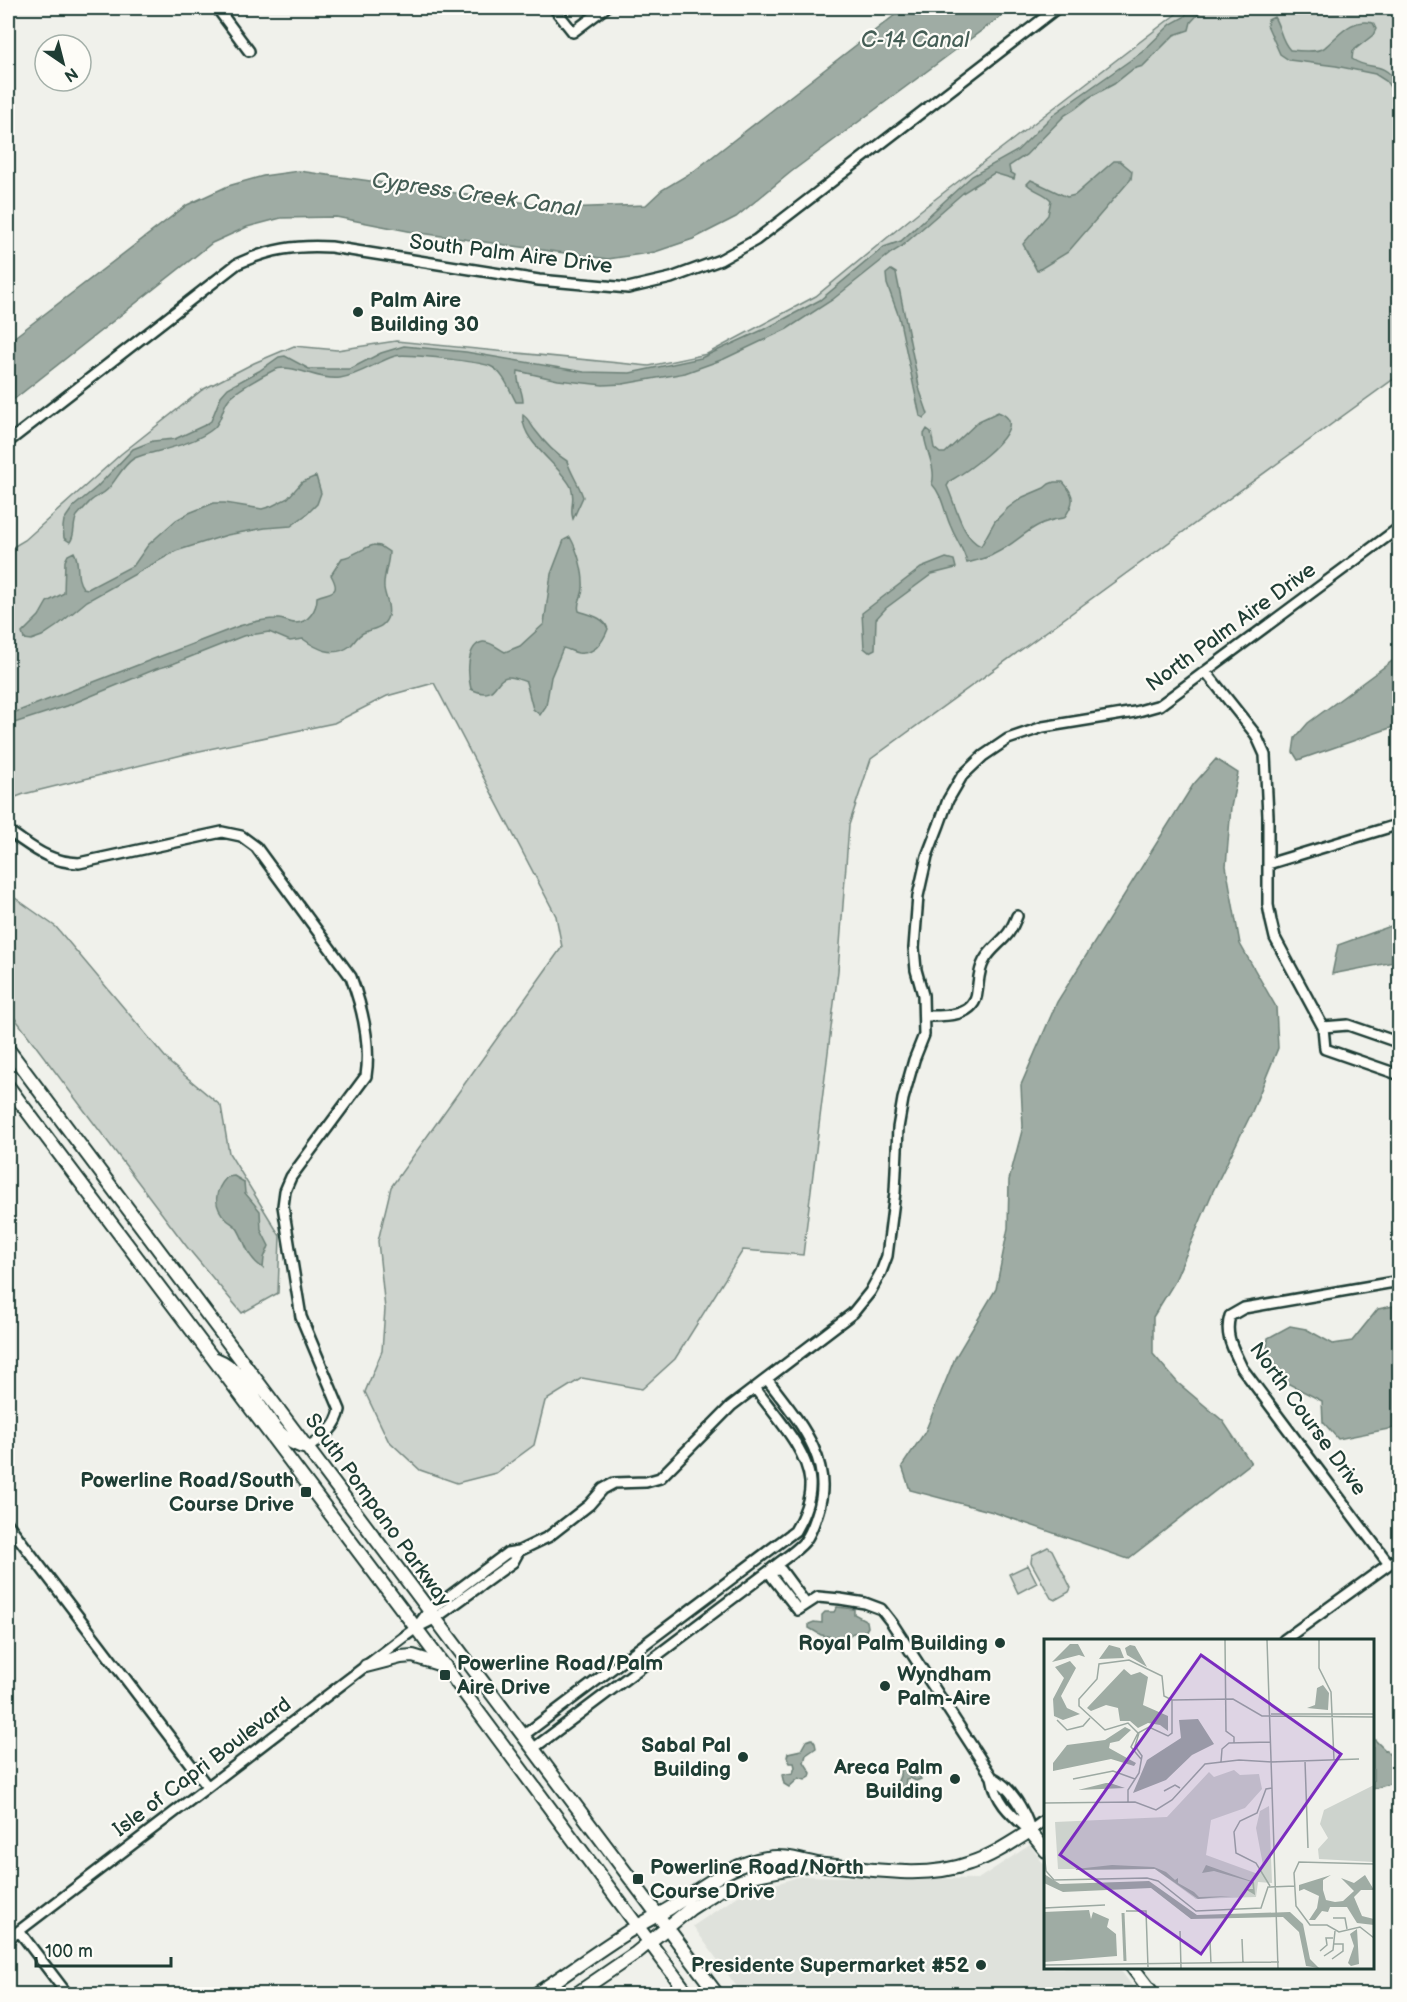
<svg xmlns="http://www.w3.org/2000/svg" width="1407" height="2002" font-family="'Balsamiq Sans',sans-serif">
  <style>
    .built { fill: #dfe2dc }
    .green { fill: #cdd3cd; stroke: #768880; stroke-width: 1.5 }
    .water { fill: #9faca4; stroke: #6c8077; stroke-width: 1.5 }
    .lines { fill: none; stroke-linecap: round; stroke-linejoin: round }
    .street-casing { stroke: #1f3d34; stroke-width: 14 }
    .secondary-casing { stroke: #1f3d34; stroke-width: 16 }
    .street { stroke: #fdfcf7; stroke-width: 9 }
    .secondary { stroke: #fdfcf7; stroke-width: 12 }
    .poi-dot { fill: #1f3d34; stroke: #fdfcf7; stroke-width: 2 }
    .labels { text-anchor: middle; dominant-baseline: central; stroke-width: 4.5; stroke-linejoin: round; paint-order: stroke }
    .street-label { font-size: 21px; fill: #1f3d34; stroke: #fdfcf7 }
    .poi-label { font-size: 21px; font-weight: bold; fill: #1f3d34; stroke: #fdfcf7; text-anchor: end }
    .water-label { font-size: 22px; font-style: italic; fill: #455e56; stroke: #fdfcf7 }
    .inset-river { fill: none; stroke: #9faca4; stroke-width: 3 }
    .inset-road { fill: none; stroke: #9ca9a2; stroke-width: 1.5 }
    .view { fill: #7b2cbf; fill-opacity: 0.15; stroke: #7b2cbf; stroke-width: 3 }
    .inset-edge { fill: none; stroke: #1f3d34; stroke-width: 3 }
  </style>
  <rect width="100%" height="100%" fill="#f0f1eb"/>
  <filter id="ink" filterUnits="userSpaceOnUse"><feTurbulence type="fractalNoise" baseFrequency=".0167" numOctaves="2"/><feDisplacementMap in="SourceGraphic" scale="12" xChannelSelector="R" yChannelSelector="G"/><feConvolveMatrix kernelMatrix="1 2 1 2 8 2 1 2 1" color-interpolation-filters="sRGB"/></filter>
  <g filter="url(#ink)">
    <path class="built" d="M1030 1845 1045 1866 1046 1968H1119L1138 1994H742L693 1926 738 1896 801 1876 978 1879Z"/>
    <path class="green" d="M1184 8H1399V375L871 759 849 825 838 971 803 1255 743 1250 675 1359 642 1389 582 1378 545 1401 534 1445 496 1473 457 1483 420 1470 388 1440 365 1392 382 1351 385 1309 378 1241 391 1187 562 947 556 916 434 683 387 696 334 723 190 753 24 794 8 800V550L25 540 121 454 202 390 254 363 294 346 337 350 396 341 649 366 707 354 816 296 921 210Z
      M8 893 56 927 171 1064 221 1106 229 1153 280 1236 278 1293 242 1313 187 1247 8 1009Z
      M1048 1547 1052 1550 1071 1588 1069 1592 1055 1600 1051 1598 1031 1562 1032 1555Z
      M1028 1565 1037 1583 1018 1593 1009 1574Z"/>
    <path class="water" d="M904 8H1012L791 172 736 217 693 239 655 252 608 259 413 232 336 217 281 218 247 227 212 243 8 404V342L187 205 228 186 263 176 299 171 563 208 646 205 662 190 694 171Z
      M1191 8H1204L1191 22 1189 30 1174 35 1143 66 1133 69 1114 84 1090 97 1075 109 1065 115 1026 155 1009 166 1010 172 1015 175 1014 179 994 173 964 192 901 247 891 253 832 300 787 329 724 359 685 373 623 384 603 385 558 380 518 371C516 383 523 391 523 402H516C510 391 503 371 490 366 480 362 405 353 395 356 376 362 360 375 340 378 318 381 291 362 274 370 264 375 233 392 228 400 222 408 222 420 214 428 199 441 174 447 155 452 148 454 140 455 133 459 122 466 116 481 107 490 102 495 97 496 92 500 90 501 78 515 77 516 72 525 76 534 70 542L64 538 63 527 64 520 73 507 97 487 133 449 153 441 175 439 205 425 211 421 221 396 228 388 259 371 279 357 285 356 309 369H350L381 353 404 346 466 352 584 372 630 373 701 358 769 327 820 300 884 247 901 241 972 176 1017 151 1054 114 1142 52 1171 24 1184 17Z
      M1274 17C1281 28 1280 39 1290 50 1299 51 1316 53 1324 48 1339 36 1351 17 1373 23L1376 29 1373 35 1353 51 1352 59C1371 72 1380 58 1399 84V100L1386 81 1375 74 1336 66 1289 60 1280 54 1267 25 1268 20Z
      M1114 161H1120L1132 171 1131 179 1068 252 1037 271 1023 244 1048 215 1051 200C1044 192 1035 192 1027 184L1031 180 1067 197 1075 195Z
      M891 270 896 273 920 391 928 414 924 418 920 416 899 317 887 284 886 274Z
      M998 412C1002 414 1007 415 1009 421 1014 439 964 473 950 481L947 486C955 503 962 539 981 546L995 521 1008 508 1023 497 1044 488 1049 484 1054 482H1063C1076 496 1074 504 1064 518 1029 522 1022 541 994 554 986 559 976 560 967 563 964 549 956 540 951 527 944 512 943 496 932 484 937 468 925 450 924 434L927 429 931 432 934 448 940 453H945L979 421Z
      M523 415C529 419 531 425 535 430 544 442 554 453 567 461 571 474 579 484 583 497L573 519C569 508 576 498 571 487 560 465 520 441 523 415Z
      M316 476 321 493 317 504 307 514 291 526 265 528 227 535 176 551 87 601 57 626 42 636 31 640 24 639 22 633 39 616 47 602 64 593 65 561 68 555 74 552C81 564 74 576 83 588L88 589 134 565 148 545 176 520 189 513 214 503H225L262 509 272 506 288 498 302 482Z
      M570 537C578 551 584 573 583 588 583 597 576 602 579 611 590 615 604 617 608 629 603 642 594 655 578 653 573 652 568 649 563 648L551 677 546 706 540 715 533 709 526 682C520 680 513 676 507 677 493 679 498 702 471 689 468 677 465 645 483 642 490 641 499 649 505 652L520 646 544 624 551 574 564 540Z
      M374 545 380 546 389 552C389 564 383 575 384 588 385 597 391 607 388 616 384 629 373 628 363 633 357 636 354 643 350 646 334 658 317 649 303 639L290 641 269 632 243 636 170 665 156 669 67 706 8 725V715L239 626C252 622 263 619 277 619 283 618 289 623 295 623 309 623 317 609 317 597 330 591 342 595 331 575L342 558C354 556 362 548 374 545Z
      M946 558 954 560 956 568 932 574 886 608 876 619 875 649 869 652 864 648 862 613 921 568Z
      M1399 656V725L1298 760 1293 752 1295 738 1308 723Z
      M1216 759 1238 773 1231 807 1226 866 1240 944 1276 1007 1278 1048 1251 1114 1213 1191 1174 1283 1153 1317V1354L1178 1383 1223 1421 1251 1463 1128 1559 993 1512 910 1490 902 1466 925 1432 955 1358 996 1289 1008 1228 1009 1180 1023 1127 1021 1085 1057 1002 1193 785Z
      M1399 923V961L1332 974 1338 945Z
      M234 1176 244 1182 245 1193 260 1211 261 1230 269 1246 264 1258 263 1268C246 1257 247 1244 237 1228 234 1224 230 1223 226 1219 212 1205 215 1190 227 1177Z
      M1399 1305V1427L1338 1439 1323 1422 1322 1401 1285 1382 1266 1360 1268 1338 1290 1326 1306 1329 1333 1344 1352 1341 1378 1309Z
      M837 1607 854 1609V1614L867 1621 868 1627 865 1632 853 1633 844 1639 821 1635 809 1628V1624L814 1622 822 1623V1615L825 1612H834Z
      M1373 1738 1395 1760H1399V1781L1373 1789Z
      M812 1739 815 1743 816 1748 806 1755 804 1762 811 1773 810 1777 805 1780 799 1778 789 1787 784 1784 782 1775 793 1773 795 1767 794 1763H790L787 1757 788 1753 801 1750 806 1741Z
      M902 1760H906L909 1763 908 1770 917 1771 921 1779 916 1781 910 1778 906 1779 905 1786 901 1788 897 1783 900 1776V1762Z"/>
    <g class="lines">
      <defs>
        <path id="street" d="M217 8 249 51
          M554 8 573 32 605 8
          M8 442 237 264C270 249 295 245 331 247L539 280 628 288 671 278 720 260 756 240 1057 8
          M1206 672 1256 735 1265 755 1268 816V905L1271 921 1275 938 1323 1027 1325 1049 1400 1075
          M8 831C33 847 47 862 79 863L222 832 241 836 256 847 351 977C362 1007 371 1044 366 1076L291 1177 285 1191 283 1206 301 1317 340 1410C336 1429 323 1437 308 1448
          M1268 864 1400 824
          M924 1016C943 1016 975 1018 977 992 979 980 978 972 984 961 990 950 998 945 1006 936 1011 931 1014 923 1017 916
          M1323 1027 1348 1025 1400 1043
          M1400 1281 1244 1308 1230 1316C1224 1336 1234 1350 1242 1368L1389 1564 1400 1557
          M8 1524 207 1786
          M806 1604 781 1570 769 1571 773 1578 798 1610 818 1597 840 1599 865 1603 881 1609 892 1623 992 1777C996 1803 1012 1815 1030 1831
          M416 1628 428 1612 507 1553 519 1551 548 1537 589 1505 603 1489 614 1483 646 1482 660 1478 731 1406 853 1313 870 1292 881 1272 887 1256 895 1192 898 1128 903 1099 914 1060 924 1035 923 995 916 970 914 948 918 896 927 856 939 825 948 800 962 776 983 756 1008 739 1043 727 1135 712 1160 705 1400 527
          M1284 1640 1389 1564
          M524 1735 795 1531C803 1517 811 1499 810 1482 808 1450 773 1413 755 1388
          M534 1748 769 1571C780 1561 796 1552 805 1541 811 1533 815 1521 818 1511 835 1459 796 1418 767 1379
          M992 1777C1011 1787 1024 1810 1030 1829
          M1030 1831 1046 1819
          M19 1931 67 1994
          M8 1941 11 1937 405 1636 416 1628 434 1619 513 1562 519 1551"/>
        <path id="secondary" d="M8 1049 717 1994
          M8 1086 416 1628 688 1994
          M216 1359C256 1374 264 1442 308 1448
          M366 1666 401 1657 413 1656 445 1666
          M1133 1968 1153 1994
          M536 1994C565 1975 593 1954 623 1935 638 1925 655 1917 670 1908 702 1888 729 1864 767 1858 786 1854 806 1863 825 1865 872 1869 925 1880 970 1863 992 1856 1011 1843 1030 1831L1046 1851
          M576 1994 636 1953 690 1909 718 1891 752 1876 807 1865"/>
      </defs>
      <use href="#street" class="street-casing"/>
      <use href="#secondary" class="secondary-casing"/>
      <use href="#street" class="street"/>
      <use href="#secondary" class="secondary"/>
    </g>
  </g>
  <g class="poi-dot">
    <circle cx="358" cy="312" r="6"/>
    <rect x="300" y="1486" width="12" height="12" rx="3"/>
    <circle cx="1000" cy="1643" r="6"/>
    <rect x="439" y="1669" width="12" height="12" rx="3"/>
    <circle cx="885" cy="1686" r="6"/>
    <circle cx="743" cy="1757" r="6"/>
    <circle cx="955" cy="1779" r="6"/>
    <rect x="632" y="1873" width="12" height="12" rx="3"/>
    <circle cx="981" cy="1965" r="6"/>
  </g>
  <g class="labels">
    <g class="street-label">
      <text transform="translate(511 254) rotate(7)">South Palm Aire Drive</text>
      <text transform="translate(1231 627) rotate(-36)">North Palm Aire Drive</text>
      <text transform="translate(1308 1419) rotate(54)">North Course Drive</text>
      <text transform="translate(378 1510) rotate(54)">South Pompano Parkway</text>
      <text transform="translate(202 1767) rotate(-37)">Isle of Capri Boulevard</text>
    </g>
    <g class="poi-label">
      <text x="370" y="300" text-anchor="start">Palm Aire<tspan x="370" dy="24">Building 30</tspan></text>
      <text x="294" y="1480">Powerline Road/South<tspan x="294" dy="24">Course Drive</tspan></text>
      <text x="988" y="1643">Royal Palm Building</text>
      <text x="457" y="1663" text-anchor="start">Powerline Road/Palm<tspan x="457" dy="24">Aire Drive</tspan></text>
      <text x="897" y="1674" text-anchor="start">Wyndham<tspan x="897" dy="24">Palm-Aire</tspan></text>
      <text x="731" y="1745">Sabal Pal<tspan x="731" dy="24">Building</tspan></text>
      <text x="943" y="1767">Areca Palm<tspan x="943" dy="24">Building</tspan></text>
      <text x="650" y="1867" text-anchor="start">Powerline Road/North<tspan x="650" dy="24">Course Drive</tspan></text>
      <text x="969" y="1965">Presidente Supermarket #52</text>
    </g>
    <g class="water-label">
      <text x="915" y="40">C-14 Canal</text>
      <text transform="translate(476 195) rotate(8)">Cypress Creek Canal</text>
    </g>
  </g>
  <g transform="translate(1044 1639)">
    <rect width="330" height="330" fill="#f0f1eb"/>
    <path d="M190 131 196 136 215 135 218 150 201 169 167 181 162 216 214 235 219 226 212 189 216 172 225 167 228 244 214 243 212 258 152 260 111 230H14L11 183 123 178 165 133 170 138ZM330 146V223L275 220 274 210 284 199 276 185 280 171Z" fill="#cdd3cd"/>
    <path d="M26 5H34L41 18 35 16 8 23ZM65 6 76 9 80 19 55 20ZM86 6 91 7 103 28 83 16 81 9ZM26 22 32 29 17 57 23 69 36 75 19 81 10 77 9 60 20 39 11 28ZM80 30 87 36 96 33 104 38 99 66 124 77V92L116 86 104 84 94 89 86 82H76L74 69 62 66 47 72 43 69ZM279 46 285 54 284 71 263 69 271 66 273 49ZM154 80 170 105 148 116 122 141 89 154 103 121 137 99 135 81ZM81 88 87 91 75 102 66 104 65 109 92 124 90 127 67 120 9 132V124L23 106 61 101ZM66 144 81 149 34 151 62 144ZM31 225 32 230 68 226 110 228 122 233 131 241 134 239V244L150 253 155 258 188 257 154 260 111 230 32 231ZM162 226 210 243 211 256 201 250H209L208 243 170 232 158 234ZM0 235 16 245 105 242 153 276 246 273 259 285 266 320 275 329 262 327 255 293 239 278 147 280 107 249 19 253 0 244ZM287 236 279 241V251L282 261 291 263 299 262 310 252 297 239 310 244 321 236 330 251H317L310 258 318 277 330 280V286L313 284 303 268H286L284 273 278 272 271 281H265L273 269 275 257 260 250 255 252V246ZM45 271 47 280 49 273 65 280 63 288 72 295 73 317 0 323V273ZM313 290 315 325 307 327 304 324 310 307 306 295Z" fill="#9faca4"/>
    <path class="inset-river" d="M79 274 81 322"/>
    <path class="inset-road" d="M181 1 182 92 190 98V104M223 1 234 329M275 1V29L287 53 290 121M128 61 189 60 218 77 330 78M227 75H330M13 81 23 91 39 87 46 79M94 94 84 84 61 91 35 67V60L53 40 55 25 85 21 118 37 120 57 128 61V94L124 97 105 88 94 94 87 108 97 120M261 122 264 209M177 123 178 110 185 104 226 103M226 123 315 120M29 140 69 132 91 140M120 152 131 146 136 149M84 163V151L95 134 98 117 91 107 95 94M0 164 91 163 112 171 128 161 161 125 195 121 229 123M0 212 2 232 10 241 103 239 114 242 152 272 217 269 224 248 251 247M330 225 255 223 250 234 252 267 266 286H283L295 293 316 288 330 299M226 247 212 224 192 214 190 193 196 182 213 174 222 150 228 149M0 269 61 266M82 272H102L104 328M289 279H301L303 290M136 292 137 329M198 300 199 324M166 302 167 325M276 312 283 306 282 299H289M280 317 289 311 291 292M288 320 299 312V305H289M0 326 235 323"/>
    <path class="view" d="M157 16 297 115 157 315 16 216Z"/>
    <rect width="330" height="330" class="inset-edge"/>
  </g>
  <rect width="1407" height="2002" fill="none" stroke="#fdfcf7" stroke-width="30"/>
  <rect x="15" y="15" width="1377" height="1972" fill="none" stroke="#1f3d34" stroke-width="2" filter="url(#ink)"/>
  <g transform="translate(63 63) rotate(145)"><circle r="28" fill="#fdfcf7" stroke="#a4b0a9" stroke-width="1.5"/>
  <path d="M0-4.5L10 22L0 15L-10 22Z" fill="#1f3d34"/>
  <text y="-9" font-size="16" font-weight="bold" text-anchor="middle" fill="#1f3d34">N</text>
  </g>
  <path d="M36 1957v9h135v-9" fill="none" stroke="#1f3d34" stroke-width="3"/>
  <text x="45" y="1957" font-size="18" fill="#1f3d34" stroke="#fdfcf7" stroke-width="4.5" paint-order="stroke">100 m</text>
</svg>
